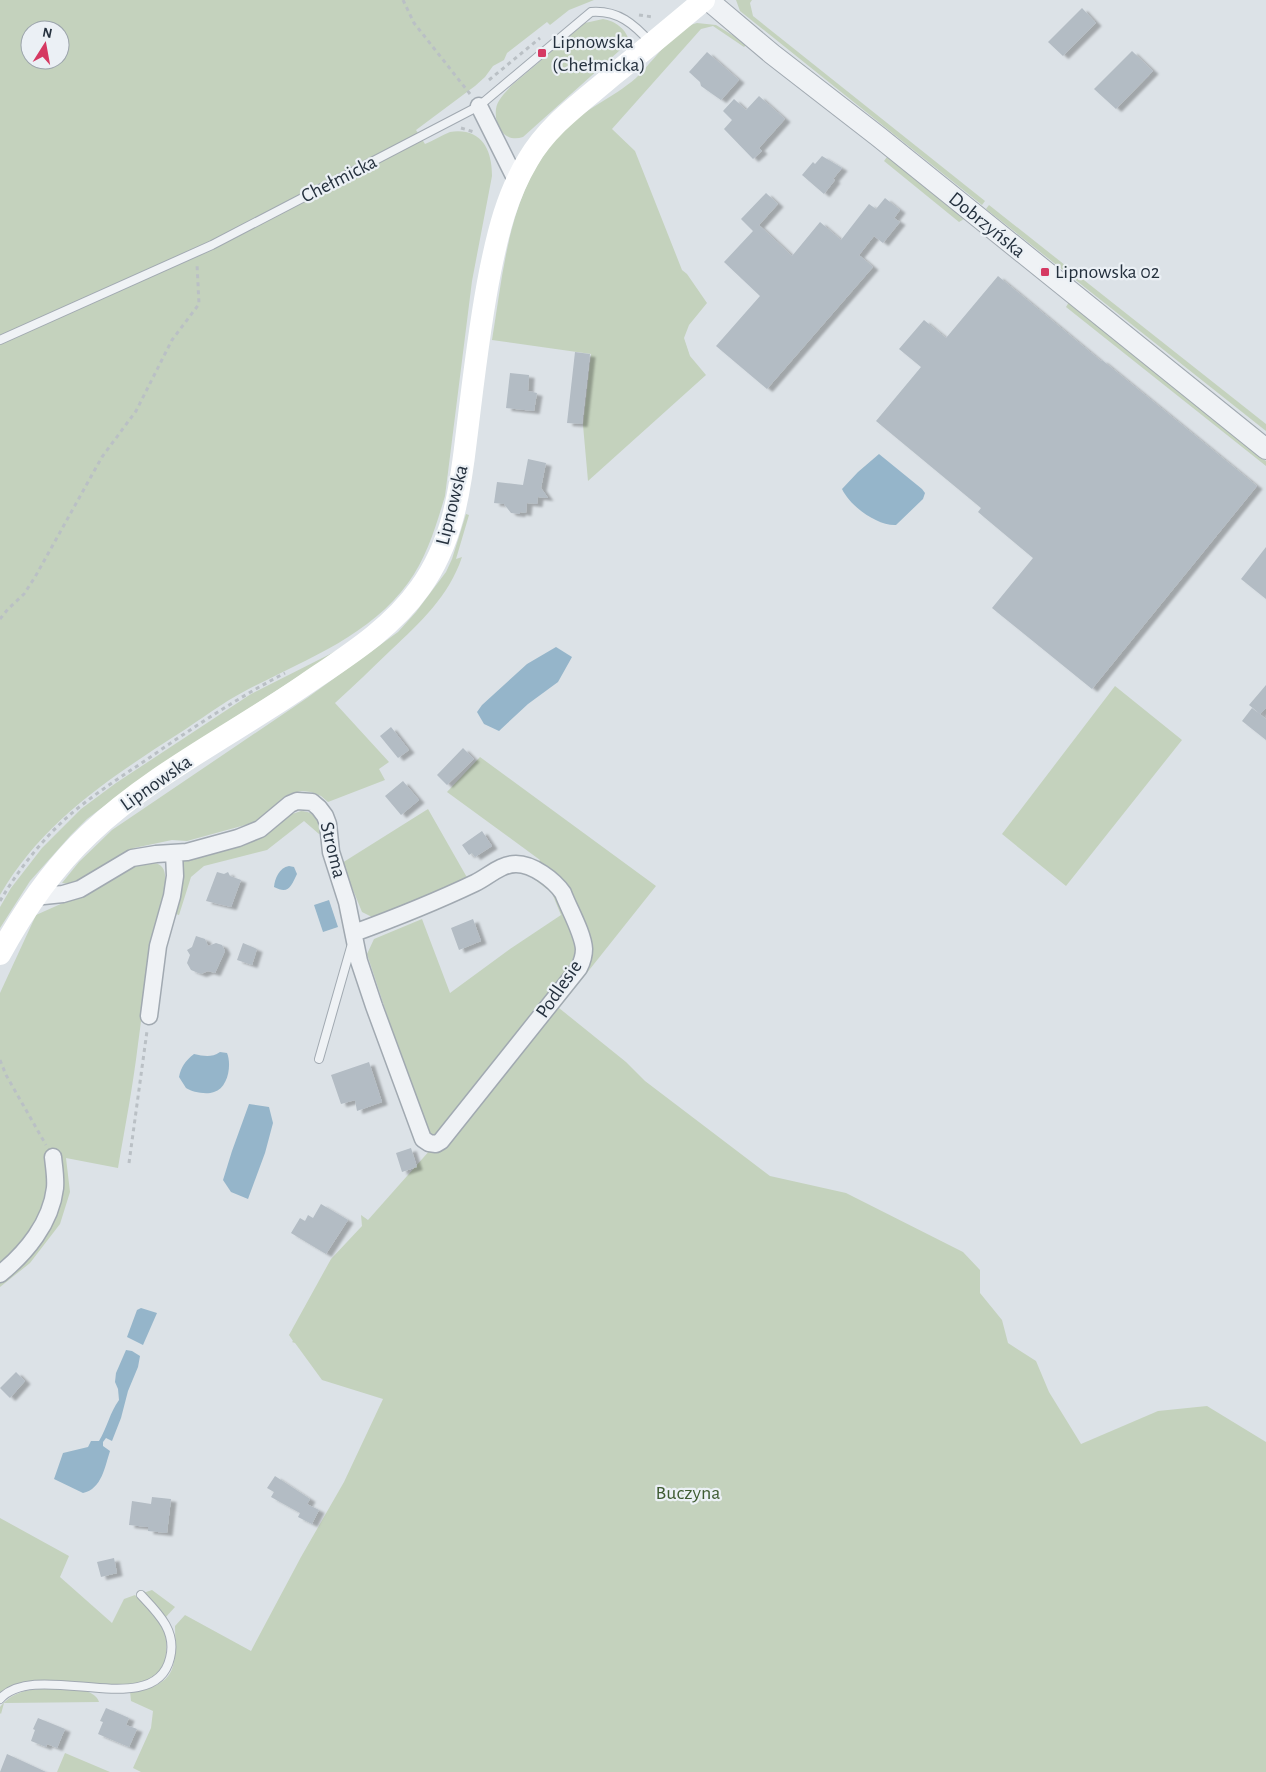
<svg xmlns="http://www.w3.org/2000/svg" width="1266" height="1772" font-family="'Alegreya Sans',sans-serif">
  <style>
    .green { fill: #c4d2bd; fill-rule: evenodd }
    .water { fill: #95b5ca }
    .building { fill: #b3bcc4; filter: url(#shadow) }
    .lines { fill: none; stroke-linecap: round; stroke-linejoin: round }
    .service-casing { stroke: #a1a9b1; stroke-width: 10 }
    .minor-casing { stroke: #a1a9b1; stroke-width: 19 }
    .tertiary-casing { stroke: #a1a9b1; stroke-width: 22 }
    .path { stroke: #bac0c5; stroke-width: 3; stroke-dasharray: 4 4; stroke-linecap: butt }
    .service { stroke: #eff2f5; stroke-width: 8 }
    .minor { stroke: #eff2f5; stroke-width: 16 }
    .tertiary { stroke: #eff2f5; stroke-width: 20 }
    .secondary { stroke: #fff; stroke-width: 22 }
    .poi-dot { fill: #d53962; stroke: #ebf0f5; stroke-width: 2 }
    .labels { text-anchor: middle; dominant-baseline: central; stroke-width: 4.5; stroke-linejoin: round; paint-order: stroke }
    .poi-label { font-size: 20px; fill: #25313e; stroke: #ebf0f5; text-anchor: start }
    .street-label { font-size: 20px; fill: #25313e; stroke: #ebf0f5 }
    .park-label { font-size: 20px; fill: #3e5b32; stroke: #ebf0f5 }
  </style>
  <defs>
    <filter id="shadow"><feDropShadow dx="5.5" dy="3" stdDeviation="1" flood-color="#0004"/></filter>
  </defs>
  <rect width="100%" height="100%" fill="#dce2e7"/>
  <path class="green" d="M0 0H594L569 10 550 25 547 22 507 53 504 60 493 66 485 77 475 86 416 130 425 144C433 141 442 135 450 132 455 131 461 131 466 132 487 137 492 157 492 176L472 281 445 496C436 526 427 557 408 583 369 637 302 661 245 691 222 703 200 720 178 734 110 778 42 822 0 895ZM30 30H60V60H30Z
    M736 0H752L750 3 753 16 985 201 982 205 750 19 740 11Z
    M603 19C615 21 627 29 629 42L523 137C505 143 494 127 496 109 497 100 505 93 511 86L585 23Z
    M697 23 716 25 747 44 744 47 713 26 701 29 612 129 635 151 682 270 687 274 707 303 689 325 684 338 690 356 706 375 588 481 583 425 591 354 492 340C504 268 509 187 563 131 584 109 613 98 636 78 653 62 675 28 697 23Z
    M887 157 964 219 959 222 884 161Z
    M989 205 1266 424V431L986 209Z
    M1069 302 1266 461V466L1066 307Z
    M466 514 469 515 456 559 462 557C449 596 420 623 391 650 372 668 354 686 335 703L389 762 379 769 385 780 328 802 321 796 311 792 302 791 292 793 284 797 256 822 187 841 172 840 134 848 117 860 71 884 62 883 79 862 112 830 307 698 398 632 416 612 446 572 452 559Z
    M342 648 136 782 87 819 71 835 30 881 0 928V907L11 888 42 848 81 809 116 783 251 694Z
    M1115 686 1182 740 1066 886 1002 834Z
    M480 757 656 886 559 1008 626 1062 645 1081 770 1176 846 1193 963 1252 980 1270V1293L1002 1320 1008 1343 1036 1361 1049 1392 1081 1444 1158 1411 1207 1406 1266 1442V1772H141L133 1768 151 1728 153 1711 131 1701 130 1691C177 1686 176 1668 175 1626L185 1615 251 1651 301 1557 344 1482 383 1399 322 1380 295 1343 292 1342 293 1341 289 1335 331 1259 362 1226 361 1215 368 1220 431 1149 367 954 374 939 422 919 450 993 510 949 561 915 552 893 529 875 540 860 447 792Z
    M428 809 469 881 374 918 362 912 342 863Z
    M301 811C316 812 318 820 323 832L319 834 304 821 267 850 204 866 191 877 179 915 173 913 181 860 263 836 289 815Z
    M150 862C159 863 164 866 165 875 169 896 155 918 152 938 146 973 143 1009 138 1044 133 1086 125 1127 118 1168L66 1158 70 1192 60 1224 30 1263 0 1287V1281L32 1250 48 1194C36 1222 23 1243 0 1263V993L36 915 83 894 133 867Z
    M0 1518 69 1556 60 1577 112 1623 124 1599 135 1595C153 1613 170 1627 166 1653 165 1662 162 1672 155 1677 129 1694 64 1678 33 1682 21 1683 10 1688 0 1693Z
    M152 1590 175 1607 165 1618 143 1593Z
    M41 1689C57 1689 94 1685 99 1702L4 1703 1 1714 0 1713V1707C12 1693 24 1690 41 1689Z
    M65 1753 110 1772H57Z"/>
  <path class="water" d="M879 454 922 489 925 493 923 499 896 525C877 526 850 506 842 489L858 472Z
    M556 647 572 657 558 682 528 704 499 731 484 724 477 712 482 705 527 664Z
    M289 866 294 867 297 874C291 886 289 895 274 887 275 878 279 868 289 866Z
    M329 900 338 927 323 932 314 905Z
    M220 1052 227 1053C232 1065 228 1088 214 1092 206 1095 192 1092 186 1088L179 1077C181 1067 185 1061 194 1054 204 1056 211 1058 220 1052Z
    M249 1104 269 1107 273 1123 265 1153 248 1199 231 1192 223 1180 232 1151Z
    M141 1308 157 1313 143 1345 127 1337 137 1310Z
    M126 1350 132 1351 140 1356 138 1367 128 1391 121 1418 112 1441 106 1438 103 1442V1446L110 1451C105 1466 102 1489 83 1493L54 1479 63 1453 88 1447 91 1441H99C107 1428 110 1412 119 1400L118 1389 115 1382 116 1373Z"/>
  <path class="building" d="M1082 8 1096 23 1063 56 1048 42Z
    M1132 51 1153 71 1116 109 1094 89Z
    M707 52 739 80 721 100 701 86 700 82 689 72Z
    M759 96 785 119 759 148 762 151 753 159 724 129 732 120 723 111 734 99 746 110Z
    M822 156 842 168 833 179 835 180 824 194 802 175 813 162 815 164Z
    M766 193 778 204 759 225 792 256 820 222 841 240 869 204 876 209 885 198 900 210 894 218 900 222 883 243 874 236 859 255 873 267 767 389 716 346 760 296 724 262 753 231 741 219Z
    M998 276 1101 361 1102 360 1257 486 1092 689 992 608 1033 558 978 512 981 508 876 421 921 367 899 349 924 320 946 338Z
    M575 352 590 354 582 424 567 423Z
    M510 373 529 375 528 391 537 393 534 411 506 408Z
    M528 459 546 463 541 488 548 498 538 497 537 504 527 503 526 513 520 512V514L511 513 504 504 494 503 497 482 523 485Z
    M1266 547V599L1241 579Z
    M1266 685V708L1260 714 1249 705Z
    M1252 708 1266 719V740L1242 721Z
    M391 727 409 750 398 758 380 736Z
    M463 748 474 759 447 785 437 775Z
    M403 781 419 800 401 815 385 796Z
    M482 831 492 846 475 857 472 853 469 855 462 845Z
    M217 872 224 874 228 872 230 876 241 880 231 907 206 901Z
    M473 919 481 941 459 950 451 928Z
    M196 936 205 939 208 946 216 943 222 945 225 951 215 973 208 971 201 974 191 970 187 963 190 955 187 950 192 947Z
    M243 943 257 949 252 965 237 960Z
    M369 1062 382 1102 357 1111 355 1100 341 1104 331 1075Z
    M411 1148 417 1167 402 1172 396 1153Z
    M321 1204 348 1220 326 1254 291 1233 300 1218 305 1221 308 1215 313 1218Z
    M16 1372 25 1381 10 1398 0 1388Z
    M275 1476 310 1499 307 1504 319 1510 312 1524 298 1517 300 1513 271 1497 274 1492 267 1488Z
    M152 1497 171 1499 167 1533 148 1531V1527L129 1525 132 1501 151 1504Z
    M114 1558 117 1573 101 1577 97 1562Z
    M106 1708 129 1718 126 1725 137 1729 129 1747 98 1734 103 1722 100 1721Z
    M38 1718 65 1729 57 1748 47 1744 46 1747 31 1741 35 1730 33 1729Z
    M7 1754 46 1772H0Z"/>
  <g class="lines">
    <defs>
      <path id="service" d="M0 340 212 245 479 106 591 12C618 10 634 24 651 43
        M319 1059 351 947
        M0 1699C36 1658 155 1723 170 1658 177 1631 158 1613 141 1595"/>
      <path id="minor" d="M479 106 516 180
        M34 897 63 894 80 889 132 858 156 854 187 852 238 838 260 829 290 804 297 801 312 802 319 808 325 816 328 824 331 852 347 902 359 961 374 1006 423 1139 429 1143 436 1144 441 1141 579 968C582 962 584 956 584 949 583 933 569 909 563 893 554 880 533 864 516 864 500 864 488 877 475 883 435 902 395 918 354 933
        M149 1016 158 946 172 896 175 876 174 853
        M0 1274C26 1253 51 1223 55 1188 56 1178 54 1167 53 1157"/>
      <path id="tertiary" d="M708 0 772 54 879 137 1266 449"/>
    </defs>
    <use href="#service" class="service-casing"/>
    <use href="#minor" class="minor-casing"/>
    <use href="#tertiary" class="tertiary-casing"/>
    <path class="path" d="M403 0 414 23 470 94
      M639 15 653 17
      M489 80 540 38
      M461 128 474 132
      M0 619 8 609 24 594 35 577 102 457 136 411 172 340 199 304 197 264
      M0 901C20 867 47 833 78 808 104 787 132 770 159 751 200 723 241 696 285 673
      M0 1060 6 1075 46 1145
      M129 1163 147 1031"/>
    <use href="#service" class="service"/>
    <use href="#minor" class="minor"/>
    <use href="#tertiary" class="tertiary"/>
    <path class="secondary" d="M0 954C24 910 52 869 89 834 152 774 235 733 306 684 347 656 391 629 420 588 452 544 460 492 466 440 473 384 479 327 490 272 498 232 507 195 528 160 548 125 582 102 612 76 643 51 673 26 704 0"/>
  </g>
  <g class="poi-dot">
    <rect x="537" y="48" width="10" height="10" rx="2.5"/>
    <rect x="1040" y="267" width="10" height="10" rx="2.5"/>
  </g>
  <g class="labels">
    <g class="poi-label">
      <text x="552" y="42">Lipnowska<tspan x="552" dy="23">(Chełmicka)</tspan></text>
      <text x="1055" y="272">Lipnowska 02</text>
    </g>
    <g class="street-label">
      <text transform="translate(339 179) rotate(-27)">Chełmicka</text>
      <text transform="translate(987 225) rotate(39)">Dobrzyńska</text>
      <text transform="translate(452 505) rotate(-76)">Lipnowska</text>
      <text transform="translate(156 783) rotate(-35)">Lipnowska</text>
      <text transform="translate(333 850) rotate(76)">Stroma</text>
      <text transform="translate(559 989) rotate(-55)">Podlesie</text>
    </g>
    <g class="park-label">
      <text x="688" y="1493">Buczyna</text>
    </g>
  </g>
  <g transform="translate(45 45) rotate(11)"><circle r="24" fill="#ebf0f5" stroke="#9ca4ac"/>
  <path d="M0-4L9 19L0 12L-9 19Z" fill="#d53962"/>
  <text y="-8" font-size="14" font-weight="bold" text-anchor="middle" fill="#25313e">N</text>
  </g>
</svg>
